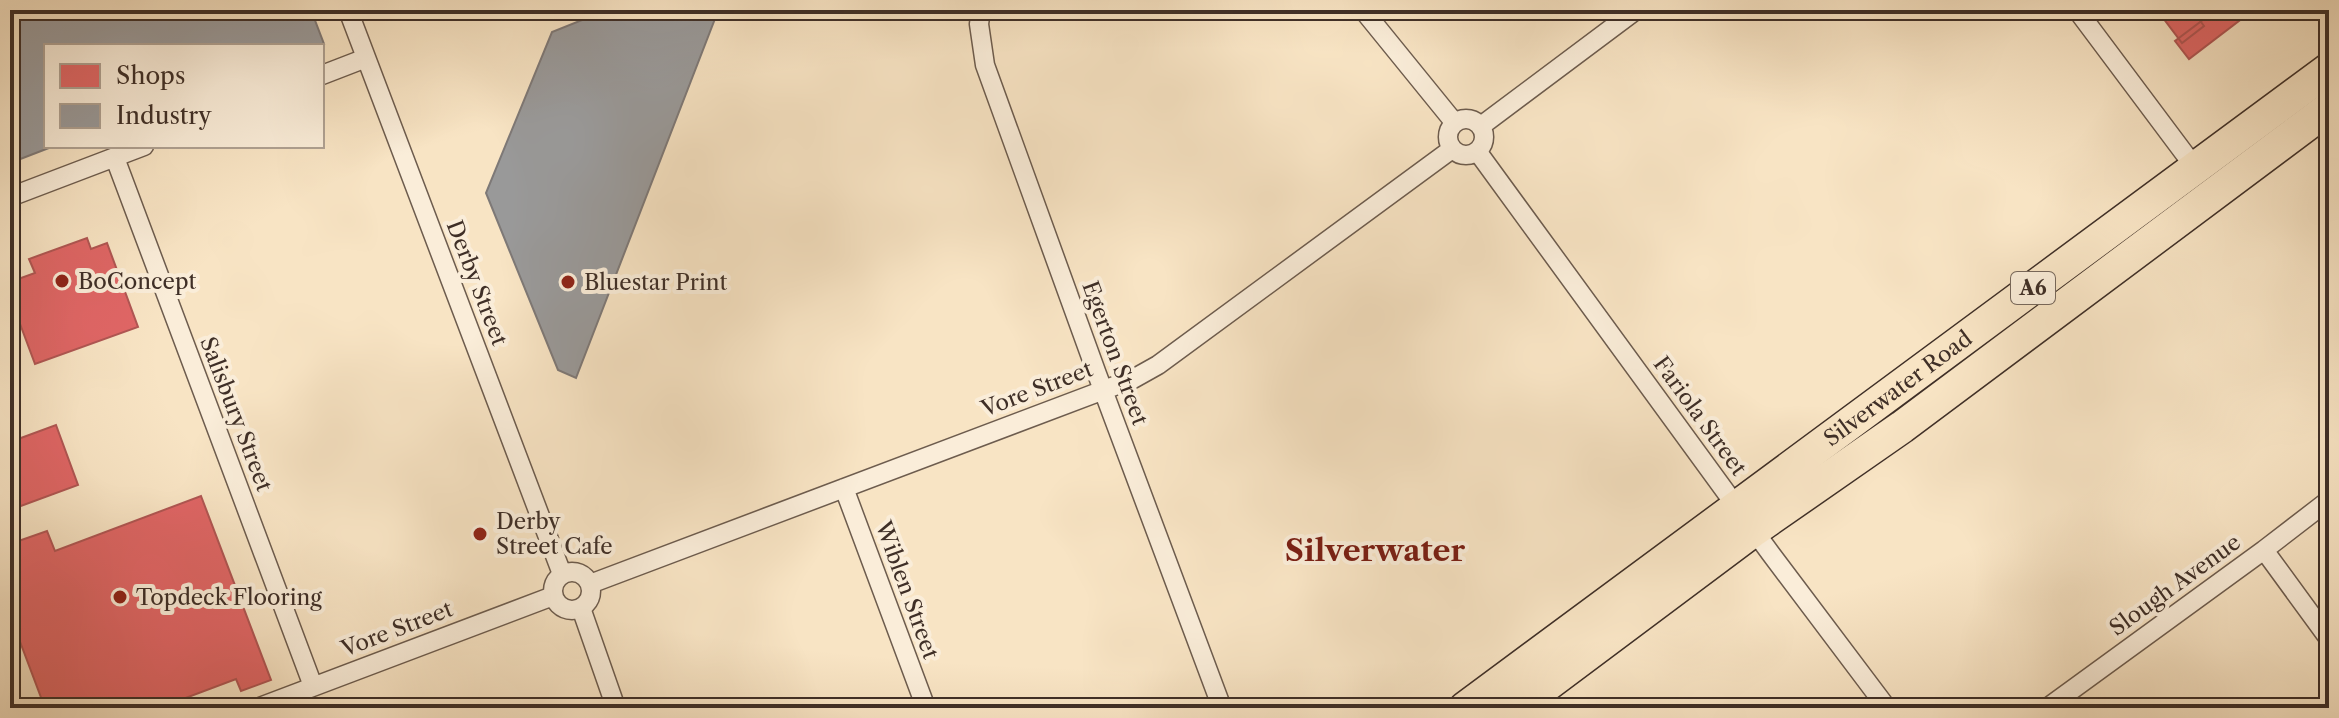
<svg xmlns="http://www.w3.org/2000/svg" width="2339" height="718" font-family="'Libre Caslon Text',serif">
  <style>
    .shops { fill: #e06666; stroke: #b05653; stroke-width: 2 }
    .industry { fill: #999; stroke: #7e7977; stroke-width: 2 }
    .lines { fill: none; stroke-linecap: round; stroke-linejoin: round }
    .street-casing { stroke: #6d5c4e; stroke-width: 21 }
    .highway-casing { stroke: #3f2f27; stroke-width: 35 }
    .street { stroke: #faedd9; stroke-width: 18 }
    .highway { stroke: #f8e4c4; stroke-width: 32 }
    .poi-dot { fill: #8f2418; stroke: #faedd9; stroke-width: 3 }
    .labels { text-anchor: middle; dominant-baseline: central; stroke-width: 8; stroke-linejoin: round; paint-order: stroke }
    .shield { fill: #faedd9; stroke: #77685c; stroke-width: 2 }
    .shield-label { font-size: 20px; font-weight: bold; fill: #3f2f27 }
    .poi-label { font-size: 22px; fill: #3f2f27; stroke: #faedd9; text-anchor: start }
    .street-label { font-size: 22px; fill: #3f2f27; stroke: #faedd9 }
    .district-label { font-size: 30px; font-weight: bold; fill: #7a1f14; stroke: #faedd9 }
  </style>
  <rect width="100%" height="100%" fill="#f8e4c4"/>
  <filter id="stains"><feTurbulence type="fractalNoise" baseFrequency=".0025" numOctaves="4"/><feColorMatrix values="0 0 0 0 .2 0 0 0 0 .09 0 0 0 0 .02 0 0 0 .5 -.17"/></filter>
  <radialGradient id="worn" r=".72"><stop offset=".6" stop-color="#630" stop-opacity="0"/><stop offset="1" stop-color="#630" stop-opacity=".3"/></radialGradient>
  <path class="shops" d="M2157 10H2192L2204 26 2182 43Z
    M2216 10H2245L2248 14 2189 59 2175 41Z
    M87 238 91 249 107 243 138 327 35 364 10 297V282L35 273 29 259Z
    M56 425 78 485 10 510V442Z
    M201 496 271 680 241 691 236 679 159 708H45L10 615V544L47 531 55 551Z"/>
  <path class="industry" d="M10 10H311L324 44 318 46H46V146H54L10 163Z
    M607 10 718 11 576 378 558 370 486 193 552 32Z"/>
  <g class="lines">
    <defs>
      <path id="street" d="M348 10 562 574
        M981 10 979 24 985 65 1097 374 1222 708
        M1363 10 1454 122
        M2077 10 2196 169
        M322 75 366 58
        M1448 137a18 18 0 1 1 36 0a18 18 0 1 1-36 0Z
        M1481 126 1636 10
        M1477 151 1771 554 1887 708
        M115 158 313 686
        M10 197 144 146
        M844 488 926 708
        M2264 550 2329 639
        M553 591a19 19 0 1 1 38 0a19 19 0 1 1-38 0Z
        M590 584 1133 379 1158 365 1452 149
        M581 608 616 708
        M257 708 553 596
        M2047 708 2264 550 2329 500"/>
      <g id="highway">
        <path id="s1" d="M1465 708 2329 69"/>
        <path d="M1516 708 1754 530 1902 427 2329 108"/>
      </g>
    </defs>
    <use href="#street" class="street-casing"/>
    <use href="#highway" class="highway-casing"/>
    <use href="#street" class="street"/>
    <use href="#highway" class="highway"/>
  </g>
  <g class="poi-dot">
    <circle cx="62" cy="281" r="8"/>
    <circle cx="568" cy="282" r="8"/>
    <circle cx="480" cy="534" r="8"/>
    <circle cx="120" cy="597" r="8"/>
  </g>
  <g class="labels">
    <rect class="shield" x="2011" y="272" width="44" height="32" rx="6"/>
    <g class="shield-label">
      <text x="2033" y="288">A6</text>
    </g>
    <g class="poi-label">
      <text x="78" y="281">BoConcept</text>
      <text x="584" y="282">Bluestar Print</text>
      <text x="496" y="521">Derby<tspan x="496" dy="25">Street Cafe</tspan></text>
      <text x="136" y="597">Topdeck Flooring</text>
    </g>
    <g class="street-label">
      <text transform="translate(477 283) rotate(69)">Derby Street</text>
      <text transform="translate(1115 353) rotate(70)">Egerton Street</text>
      <text stroke="none"><textPath href="#s1" startOffset="538">Silverwater Road</textPath></text>
      <text transform="translate(1037 389) rotate(-21)">Vore Street</text>
      <text transform="translate(236 414) rotate(69)">Salisbury Street</text>
      <text transform="translate(1700 416) rotate(54)">Fariola Street</text>
      <text transform="translate(2175 585) rotate(-36)">Slough Avenue</text>
      <text transform="translate(907 590) rotate(70)">Wiblen Street</text>
      <text transform="translate(397 629) rotate(-21)">Vore Street</text>
    </g>
    <g class="district-label">
      <text x="1375" y="550">Silverwater</text>
    </g>
  </g>
  <rect width="2339" height="718" fill="none" stroke="#f8e4c4" stroke-width="40"/>
  <rect x="12" y="12" width="2315" height="694" fill="none" stroke="#3f2f27" stroke-width="4"/>
  <rect x="20" y="20" width="2299" height="678" fill="none" stroke="#3f2f27" stroke-width="2"/>
  <rect x="44" y="44" width="280" height="104" fill="#faedd9" stroke="#afa192" stroke-width="2"/>
  <rect x="60" y="64" width="40" height="24" fill="#e06666" stroke="#afa192" stroke-width="2"/>
  <text x="116" y="84" font-size="24" fill="#3f2f27">Shops</text>
  <rect x="60" y="104" width="40" height="24" fill="#999999" stroke="#afa192" stroke-width="2"/>
  <text x="116" y="124" font-size="24" fill="#3f2f27">Industry</text>
  <rect width="100%" height="100%" filter="url(#stains)"/>
  <rect width="100%" height="100%" fill="url(#worn)"/>
</svg>
